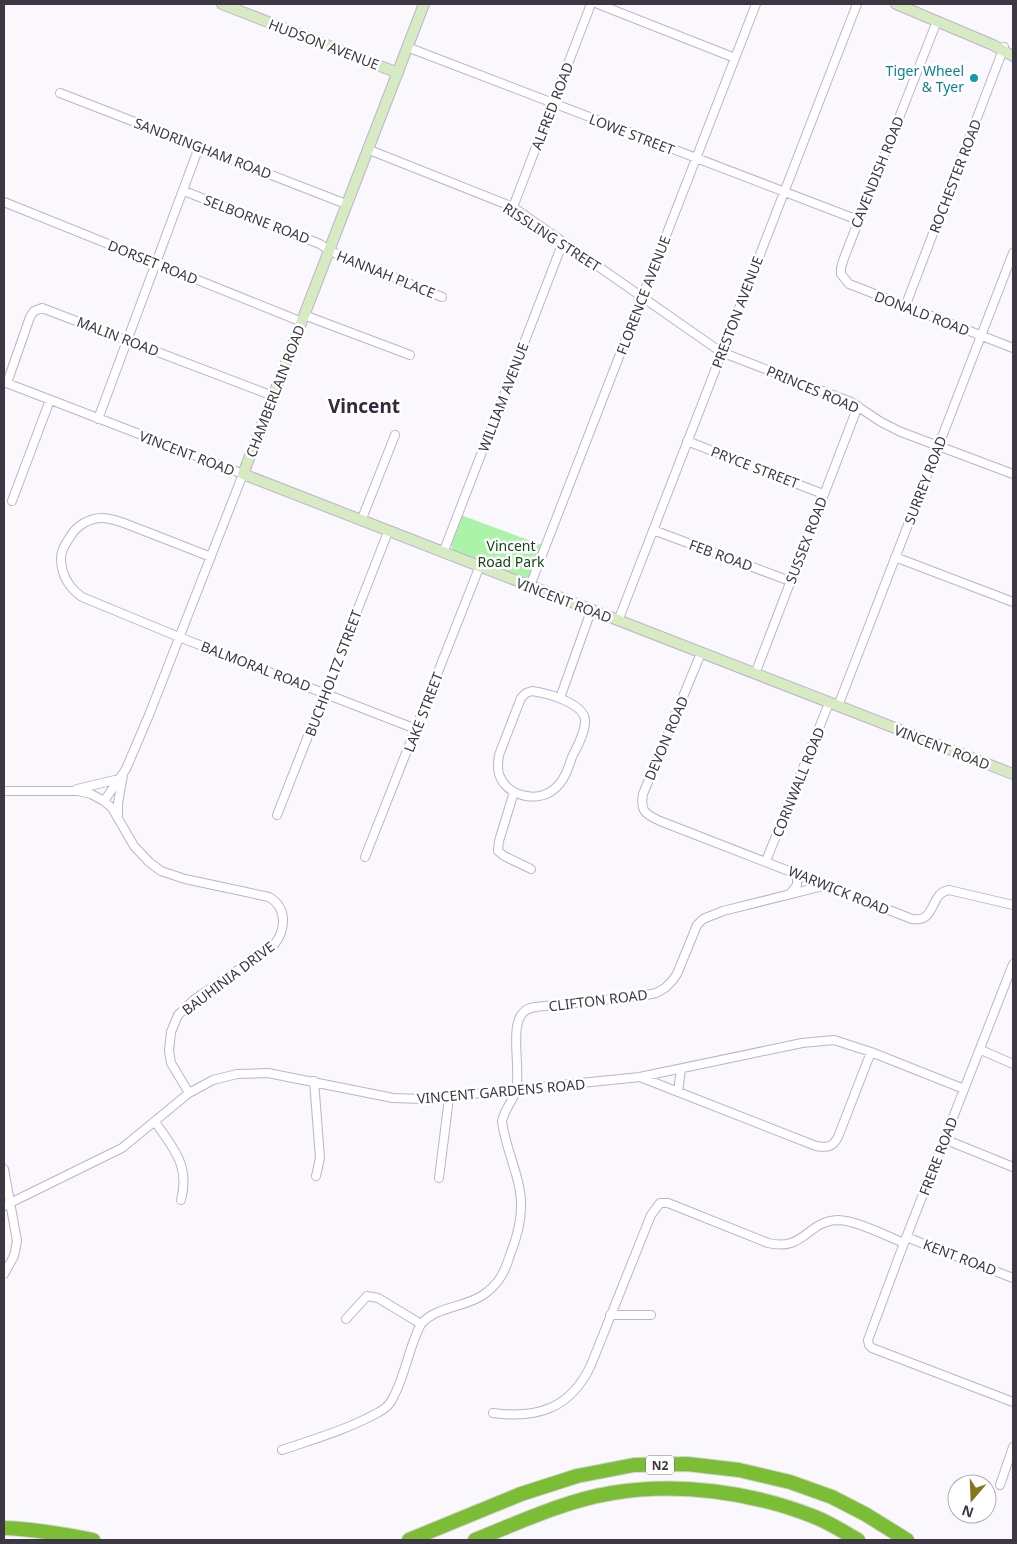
<svg xmlns="http://www.w3.org/2000/svg" width="1017" height="1544" font-family="'Noto Sans',sans-serif">
  <style>
    .green { fill: #aaf3a9 }
    .lines { fill: none; stroke-linecap: round; stroke-linejoin: round }
    .street-casing { stroke: #c0b1ce; stroke-width: 10 }
    .secondary-casing { stroke: #c0b1ce; stroke-width: 12 }
    .highway-casing { stroke: #d4d3d6; stroke-width: 16 }
    .street { stroke: #fff; stroke-width: 8 }
    .secondary { stroke: #d7ebc2; stroke-width: 10 }
    .highway { stroke: #7bbd34; stroke-width: 14 }
    .culture-dot { fill: #0f9aa8; stroke: #fff; stroke-width: 2 }
    .labels { text-anchor: middle; dominant-baseline: central; stroke-width: 5; stroke-linejoin: round; paint-order: stroke }
    .shield { fill: #fff; stroke: #77737b; stroke-width: 1 }
    .shield-label { font-size: 12px; font-weight: bold; fill: #3d3743 }
    .street-label { font-size: 14px; fill: #3d3743; stroke: #fff }
    .culture-label { font-size: 14px; fill: #0d838f; stroke: #fff; text-anchor: end }
    .park-label { font-size: 14px; fill: #134516; stroke: #fff }
    .district-label { font-size: 19px; font-weight: bold; fill: #35283f; stroke: #fff }
  </style>
  <rect width="100%" height="100%" fill="#faf7fd"/>
  <path class="green" d="M461 515 542 545 530 577 527 578 453 550 451 545V542Z"/>
  <g class="lines">
    <defs>
      <path id="street" d="M598 4 735 58
        M937 21 844 258 841 268V274L849 284 857 287 1013 348
        M407 47 858 220
        M60 93 346 204
        M367 149 513 207 721 352 851 402 881 422 901 432 1013 474
        M184 191 320 244 330 251 442 297
        M4 202 302 322
        M513 207 591 4
        M905 307 1004 47
        M304 315 410 355
        M4 382 243 474 149 715 126 769 104 801
        M7 383 30 317 34 311 42 308 273 396
        M98 419 199 147
        M687 441 823 494
        M12 501 50 400
        M361 521 395 435
        M653 530 790 581
        M443 553 563 242
        M211 557C188 548 165 539 142 530 130 526 116 518 102 518 89 518 76 526 70 537 66 543 61 550 61 558 61 575 68 587 82 597L179 637 416 729
        M895 557 1013 602
        M530 586 756 4
        M618 621 857 4
        M701 653 643 794C640 811 645 814 660 821L912 919C937 923 929 893 949 890L1013 905
        M755 674 858 406
        M532 691C546 693 585 703 585 721 585 733 577 747 572 757 568 769 564 782 553 790 536 803 506 796 499 774 497 768 498 762 499 755L521 698 526 693Z
        M560 698 591 611
        M838 706 1013 253
        M77 789 119 779
        M4 791H78L91 794 104 801 112 808 134 846 149 862 161 871 185 879 269 897C288 908 286 931 273 946L195 999 178 1015 171 1032 169 1051 171 1063 189 1093
        M514 792 499 841 498 851 504 856 531 869
        M277 815 388 532
        M118 816V803L123 775
        M365 857 479 568
        M766 861 829 703
        M790 894 797 885V873
        M1013 964 904 1243 868 1340 869 1345 872 1348 1013 1402
        M981 1050 1013 1064
        M640 1077 816 1146C827 1148 833 1147 838 1137L871 1052
        M314 1081 320 1158 316 1176
        M678 1092 681 1069
        M155 1122C174 1149 190 1166 181 1200
        M944 1139 1013 1167
        M4 1169 17 1241 14 1256 4 1274
        M439 1178 449 1098
        M4 1206 122 1148 189 1093 213 1080 237 1074 268 1073 393 1098 423 1099 640 1077 802 1043 834 1040 871 1052 964 1089
        M906 1237 1013 1278
        M610 1315H651
        M346 1319 367 1296 378 1298 421 1324
        M493 1413C538 1419 571 1408 591 1365L651 1215 660 1203H668L768 1243C804 1252 807 1221 838 1220 855 1220 887 1236 904 1243
        M282 1450C314 1439 349 1429 379 1412 385 1409 391 1403 394 1396 406 1373 409 1346 421 1324 437 1306 464 1308 483 1295 498 1285 505 1272 510 1255 516 1240 521 1224 521 1207 522 1179 505 1149 502 1121 505 1108 513 1101 516 1090 521 1073 510 1027 522 1014 525 1009 530 1008 535 1007L641 996 656 993 665 988 672 981 677 974 697 925 703 919 723 911 827 885
        M1000 1485 1013 1447"/>
      <path id="secondary" d="M222 4 398 73
        M424 4 243 474 1013 774
        M896 4 993 45 1013 56"/>
      <path id="highway" d="M4 1528C34 1529 63 1534 93 1540
        M409 1540 521 1494 577 1476 634 1465 687 1464 739 1470 790 1482 832 1497 865 1514 907 1540
        M475 1540C520 1522 564 1501 612 1493 679 1482 752 1492 815 1517 830 1523 844 1532 858 1540"/>
    </defs>
    <use href="#street" class="street-casing"/>
    <use href="#secondary" class="secondary-casing"/>
    <use href="#highway" class="highway-casing"/>
    <use href="#street" class="street"/>
    <use href="#secondary" class="secondary"/>
    <use href="#highway" class="highway"/>
  </g>
  <circle class="culture-dot" cx="974" cy="78" r="5"/>
  <g class="labels">
    <rect class="shield" x="646" y="1455.5" width="28" height="19" rx="4"/>
    <g class="shield-label">
      <text x="660" y="1465">N2</text>
    </g>
    <g class="street-label">
      <text transform="translate(324 44) rotate(21)">HUDSON AVENUE</text>
      <text transform="translate(552 106) rotate(-69)">ALFRED ROAD</text>
      <text transform="translate(632 134) rotate(21)">LOWE STREET</text>
      <text transform="translate(203 148) rotate(21)">SANDRINGHAM ROAD</text>
      <text transform="translate(877 172) rotate(-68)">CAVENDISH ROAD</text>
      <text transform="translate(955 176) rotate(-69)">ROCHESTER ROAD</text>
      <text transform="translate(257 219) rotate(21)">SELBORNE ROAD</text>
      <text transform="translate(552 237) rotate(33)">RISSLING STREET</text>
      <text transform="translate(153 262) rotate(22)">DORSET ROAD</text>
      <text transform="translate(386 274) rotate(22)">HANNAH PLACE</text>
      <text transform="translate(643 295) rotate(-69)">FLORENCE AVENUE</text>
      <text transform="translate(737 312) rotate(-69)">PRESTON AVENUE</text>
      <text transform="translate(922 313) rotate(21)">DONALD ROAD</text>
      <text transform="translate(118 336) rotate(21)">MALIN ROAD</text>
      <text transform="translate(813 389) rotate(23)">PRINCES ROAD</text>
      <text transform="translate(275 391) rotate(-69)">CHAMBERLAIN ROAD</text>
      <text transform="translate(503 397) rotate(-69)">WILLIAM AVENUE</text>
      <text transform="translate(187 453) rotate(21)">VINCENT ROAD</text>
      <text transform="translate(755 467) rotate(21)">PRYCE STREET</text>
      <text transform="translate(925 480) rotate(-69)">SURREY ROAD</text>
      <text transform="translate(806 540) rotate(-69)">SUSSEX ROAD</text>
      <text transform="translate(721 555) rotate(20)">FEB ROAD</text>
      <text transform="translate(564 600) rotate(21)">VINCENT ROAD</text>
      <text transform="translate(256 666) rotate(21)">BALMORAL ROAD</text>
      <text transform="translate(333 673) rotate(-69)">BUCHHOLTZ STREET</text>
      <text transform="translate(423 712) rotate(-69)">LAKE STREET</text>
      <text transform="translate(666 738) rotate(-67)">DEVON ROAD</text>
      <text transform="translate(942 747) rotate(21)">VINCENT ROAD</text>
      <text transform="translate(798 782) rotate(-68)">CORNWALL ROAD</text>
      <text transform="translate(839 890) rotate(22)">WARWICK ROAD</text>
      <text transform="translate(228 978) rotate(-37)">BAUHINIA DRIVE</text>
      <text transform="translate(598 1000) rotate(-7)">CLIFTON ROAD</text>
      <text transform="translate(501 1091) rotate(-5)">VINCENT GARDENS ROAD</text>
      <text transform="translate(938 1156) rotate(-69)">FRERE ROAD</text>
      <text transform="translate(960 1257) rotate(21)">KENT ROAD</text>
    </g>
    <g class="culture-label">
      <text x="964" y="70">Tiger Wheel<tspan x="964" dy="16">&amp; Tyer</tspan></text>
    </g>
    <g class="park-label">
      <text x="511" y="545">Vincent<tspan x="511" dy="16">Road Park</tspan></text>
    </g>
    <g class="district-label">
      <text x="364" y="406">Vincent</text>
    </g>
  </g>
  <rect width="1017" height="1544" fill="none" stroke="#3d3743" stroke-width="10"/>
  <g transform="translate(972 1499) rotate(199)"><circle r="24" fill="#ffffff" stroke="#b1afb4"/>
  <path d="M0-4L9 19L0 12L-9 19Z" fill="#83771c"/>
  <text y="-8" font-size="14" font-weight="bold" text-anchor="middle" fill="#3d3743">N</text>
  </g>
</svg>
